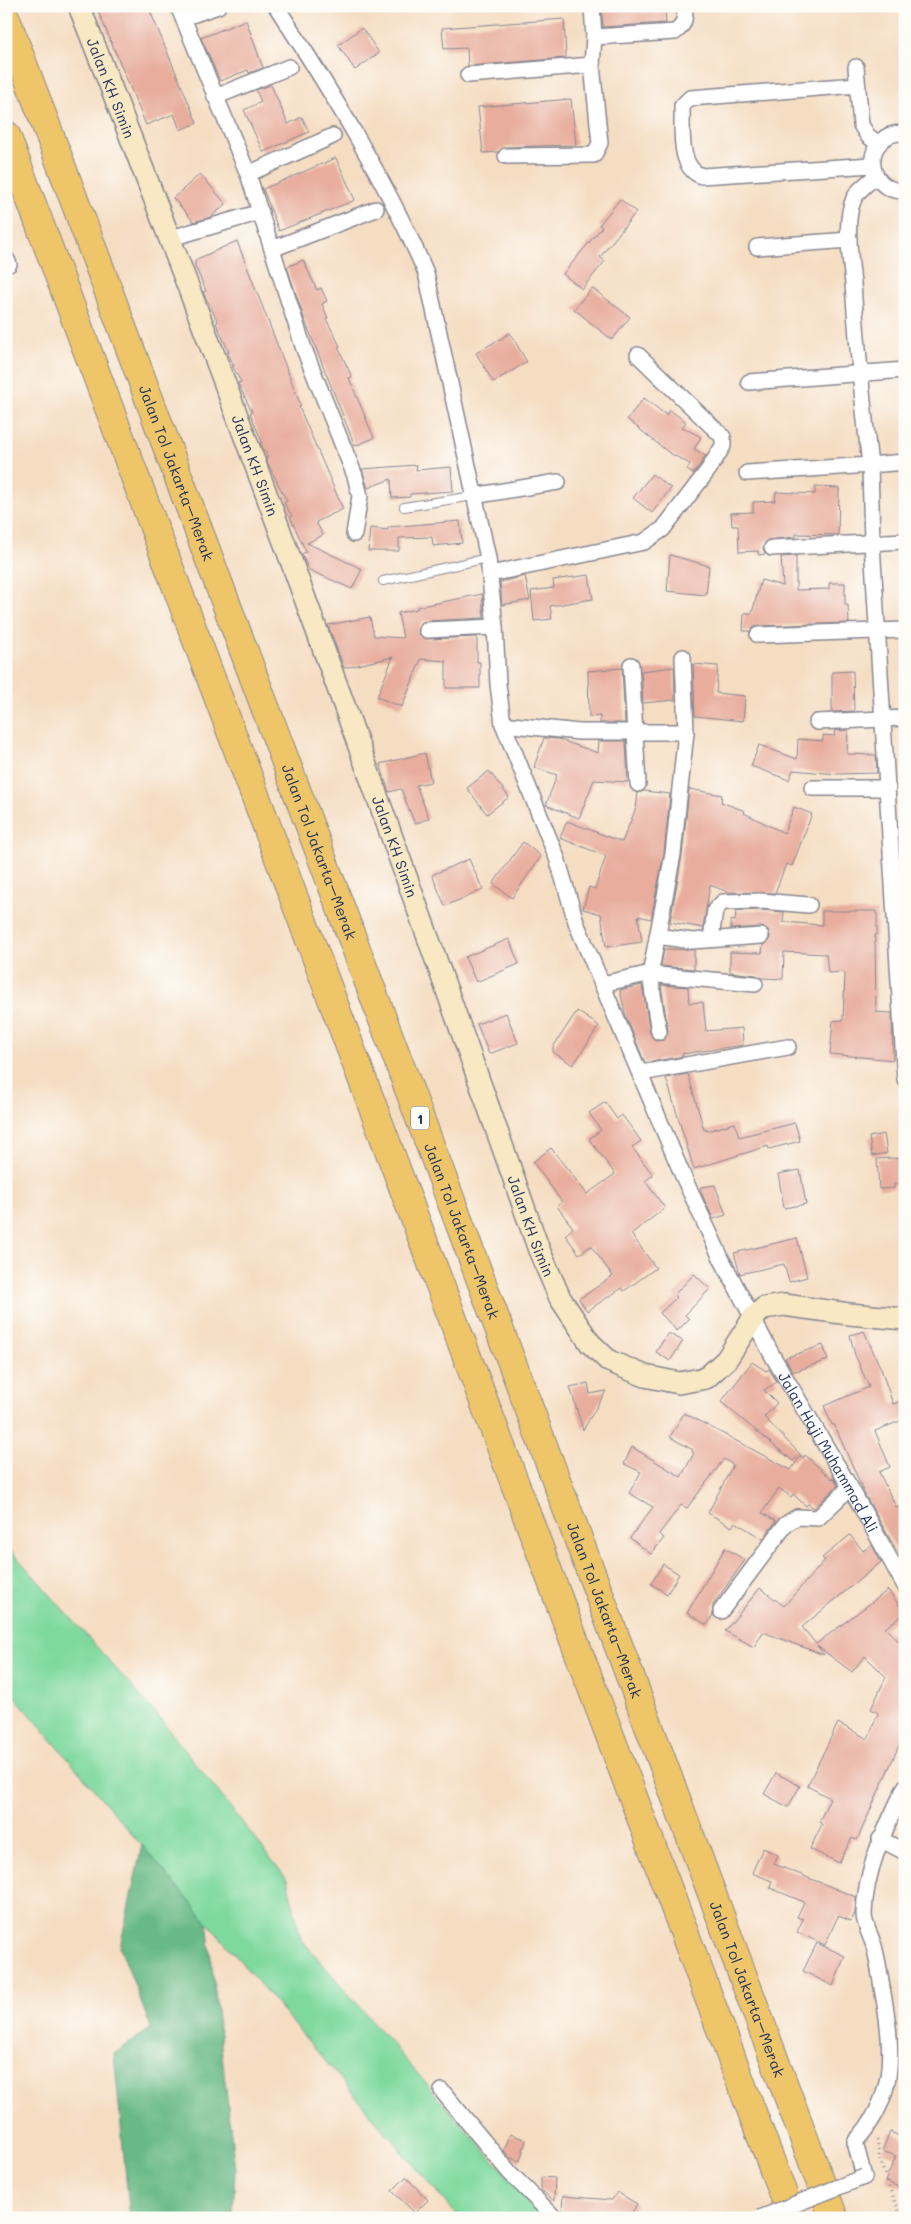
<svg xmlns="http://www.w3.org/2000/svg" width="911" height="2224" font-family="Mali,sans-serif">
  <style>
    .green { fill: #7fd99e; stroke: #4d847e }
    .forest { fill: #67b985; stroke: #417472 }
    .building { fill: #e8ad9d }
    .lines { fill: none; stroke-linecap: round; stroke-linejoin: round }
    .lane-casing { stroke: #888690; stroke-width: 10 }
    .street-casing { stroke: #888690; stroke-width: 18 }
    .secondary-casing { stroke: #888690; stroke-width: 24 }
    .highway-casing { stroke: #888690; stroke-width: 30 }
    .path { stroke: #888690; stroke-width: 3; stroke-dasharray: 1 4; stroke-linecap: butt }
    .lane { stroke: #fff; stroke-width: 8 }
    .street { stroke: #fff; stroke-width: 15 }
    .secondary { stroke: #f8e8c3; stroke-width: 21 }
    .highway { stroke: #eec569; stroke-width: 28 }
    .street-bridge-casing { stroke: #888690; stroke-width: 18; stroke-linecap: butt }
    .street-bridge { stroke: #fff; stroke-width: 15 }
    .labels { text-anchor: middle; dominant-baseline: central; stroke-width: 4; stroke-linejoin: round; paint-order: stroke }
    .shield { fill: #fdfcf7; stroke: #5f6c8c; stroke-width: 1 }
    .shield-label { font-size: 14px; font-weight: bold; fill: #1b2f5e }
    .street-label { font-size: 15px; fill: #1b2f5e; stroke: #fdfcf7 }
  </style>
  <rect width="100%" height="100%" fill="#fdfcf7"/>
  <filter id="ink" filterUnits="userSpaceOnUse"><feTurbulence type="fractalNoise" baseFrequency=".02" numOctaves="2"/><feDisplacementMap in="SourceGraphic" scale="10" xChannelSelector="R" yChannelSelector="G"/><feConvolveMatrix kernelMatrix="1 2 1 2 8 2 1 2 1" color-interpolation-filters="sRGB"/></filter>
  <filter id="wash" filterUnits="userSpaceOnUse"><feTurbulence type="fractalNoise" baseFrequency=".0096" numOctaves="4" result="noise"/><feDisplacementMap in="SourceGraphic" scale="20" xChannelSelector="R" yChannelSelector="G"/><feGaussianBlur stdDeviation="1.12" result="paint"/><feColorMatrix in="noise" values="0 0 0 0 0 0 0 0 0 0 0 0 0 0 0 0 0 1.4 0 .05"/><feComposite in="paint" operator="in"/></filter>
  <g filter="url(#wash)">
    <rect width="100%" height="100%" fill="#f5ddc2"/>
    <path class="green" d="M6 1545 157 1715 287 1879 301 1939 461 2124 547 2218H459L6 1686Z"/>
    <path class="forest" d="M142 1845 207 1922 235 2169 233 2218H130L114 2054 151 2028 120 1947Z"/>
    <g id="blocks">
      <path class="building" d="M96 6H148L197 123 180 130 174 114 146 125Z
        M601 6H665L666 23 603 27Z
        M564 19 566 58 468 66 467 48 444 49 442 28Z
        M246 20 263 68 249 73 248 70 220 81 201 38Z
        M362 28 379 53 355 70 338 45Z
        M271 85 288 124 302 117 309 132 263 152 244 110 261 102 256 90Z
        M571 99 576 145 506 147 498 152 483 153 478 107Z
        M336 158 355 200 279 231 263 189Z
        M200 174 226 204 211 217 194 222 173 198Z
        M620 199 636 212 600 257 605 261 582 289 563 274 602 227 599 225Z
        M237 241 289 375 301 406 299 407 343 509 316 522 323 535 307 543 362 569 352 589 309 570 305 562 302 554 306 552 290 517 292 516 284 503 287 501 268 464 266 458 268 457 260 443 262 442 250 413 252 412 238 383 241 382 232 366H234L227 352H229L216 323 218 322 203 292 206 291 195 266V260Z
        M303 260 317 290 321 288 327 301 322 304 328 318 326 319 340 346 338 347 352 377 349 378 374 438 355 446 304 318 287 267Z
        M592 288 630 317 612 340 574 309Z
        M510 333 527 362 493 382 476 353Z
        M644 398 666 415 670 410 686 422 682 427 701 437 694 449 706 456 693 474 687 470 690 464 668 452 627 419Z
        M417 465 416 470 451 467 453 491 410 494V497L392 498 391 479 368 488 362 469Z
        M652 474 671 488 652 513 633 498Z
        M815 487 839 488 838 535 796 534V537L767 540 763 548 765 554 759 555 758 551 739 552 738 526H732L731 513 753 512V502L775 501 776 492 815 494Z
        M460 521 462 543 433 546 432 537 399 538V551H368L370 528 388 530V527Z
        M670 555 709 566 706 595 667 591Z
        M796 556V590L829 589V583H845V605H848L849 623 758 626 750 631H743L744 613H752L761 580 783 586 781 557Z
        M589 575 593 599 550 606 552 619 534 621 531 591 554 588 553 580Z
        M525 576 530 600 502 605 500 582Z
        M482 594 484 618 427 621 422 622 418 630 419 635 427 639 477 637V662H480V688H446V661L421 659 402 707 377 697 393 657 344 668 328 625 370 617 374 636 403 638 398 613 417 609V607Z
        M693 664 718 666 716 693 745 696 743 721 695 716Z
        M674 667 675 700 643 703 641 671Z
        M622 668 625 723H600V716L589 717 588 671Z
        M853 671 854 711 832 712V672Z
        M848 730 847 754 876 755 877 773 837 774 793 770 789 780 751 766 759 745 797 759 798 739 823 741V735L835 736 834 731Z
        M544 738 558 739 598 753 599 741H626L628 782 594 780 579 818 546 805 557 775 534 767Z
        M425 753 431 782 416 785 429 818 415 824 401 789 389 792 380 764Z
        M489 771 509 797 487 814 467 788Z
        M689 789 722 795 721 802 745 811 744 813 784 833 794 807 812 814 792 866 786 864 775 893 728 892 710 885 703 928 670 922 682 856Z
        M644 791 670 794 664 853 651 919 638 916 642 942 606 947 601 914 583 909 589 887 595 889 606 856 560 838 567 821 622 842 636 808 638 793Z
        M523 842 541 856 512 898 493 884Z
        M469 859 483 890 445 906 432 875Z
        M760 910 784 912 783 922 822 925V911H877V935H875L876 1012 892 1013 893 1060 830 1054 833 1021 843 1020 845 975 844 972 828 973 826 954 784 952 783 979 762 978 756 975 730 972V952L762 953 763 945 769 940 770 936 768 930 761 927 731 929V920L735 921 736 911Z
        M509 939 519 964 476 982 465 957Z
        M664 949 694 950V969L661 966Z
        M642 985 650 1033 655 1041 664 1040 668 1031 661 985 688 987 689 1003 703 1002 706 1031 742 1028 743 1045 682 1054 683 1056 645 1063 626 1017 620 990Z
        M577 1011 599 1026 573 1065 553 1052V1047Z
        M506 1013 518 1043 489 1054 477 1024Z
        M688 1074 704 1130 706 1129 707 1131 735 1123 739 1137 795 1123 800 1141 769 1149 768 1146 694 1169 666 1078Z
        M605 1102 617 1119 622 1115 641 1141 632 1147 653 1175 645 1181 665 1208 631 1234 656 1268 624 1291 622 1288 587 1311 579 1299 613 1276 591 1246 579 1254 565 1235 573 1228 557 1206 562 1202 533 1162 551 1148 587 1194 615 1174 589 1139 601 1130 589 1113Z
        M884 1134 887 1153 872 1156 869 1137Z
        M892 1158 905 1159V1184H894V1188L879 1189 877 1159Z
        M800 1170 806 1204 784 1208 778 1174Z
        M715 1185 726 1215 713 1219 700 1190 701 1187Z
        M797 1238 807 1277 789 1282 784 1264 740 1274 734 1253Z
        M694 1274 710 1289 685 1315 689 1319 677 1331 660 1313 676 1298 674 1295Z
        M864 1331 881 1369 893 1404 905 1400V1419L875 1431 890 1467 879 1472 896 1507 898 1506 905 1515V1562L897 1551 866 1497 834 1424 832 1425 824 1406 869 1387 855 1355 850 1335Z
        M668 1333 683 1341 670 1361 656 1352Z
        M823 1345 828 1360 793 1372 785 1358Z
        M752 1362 766 1371 769 1369 777 1382 764 1390 777 1403 764 1417 800 1454 793 1461 721 1402Z
        M588 1383 590 1394 606 1391 583 1430 570 1387Z
        M684 1413 791 1470 801 1455 803 1458 805 1455 832 1479 833 1477 838 1485 814 1508 808 1504 806 1506 793 1494 791 1497 779 1488 762 1513 776 1521 763 1539 735 1522 732 1527 708 1513 733 1465 724 1459 687 1508 681 1505 659 1534 664 1538 651 1554 630 1538 653 1507 629 1493 641 1472 624 1464 632 1447 681 1477 694 1453 692 1452 693 1450 670 1437Z
        M850 1535 863 1551 872 1545 881 1562 802 1627 816 1644 888 1590 905 1613 885 1628 905 1647V1732L857 1840 852 1838 839 1863 810 1849 822 1824 819 1822 830 1798 807 1786 838 1723 868 1739 878 1713 871 1709 886 1677 865 1656 852 1672 817 1646 824 1655 763 1632 754 1647 725 1631 760 1588 784 1606 825 1560 822 1558Z
        M725 1548 745 1560 713 1605V1615L707 1625 687 1613Z
        M663 1564 679 1574 667 1594 651 1584Z
        M776 1773 800 1786 788 1807 764 1794Z
        M763 1848 778 1855 774 1864 856 1897 855 1913 851 1921 838 1916 825 1945 797 1932 803 1919 797 1917 804 1902 770 1888 772 1881 752 1873Z
        M817 1943 845 1956 833 1986 803 1971Z
        M890 2132 904 2138 905 2136V2190L885 2181 896 2156 882 2151Z
        M510 2134 526 2140 520 2161 510 2158 504 2151Z
        M406 2177 428 2200 415 2213 392 2191Z
        M541 2177 555 2178 554 2201 541 2190Z
        M617 2192 637 2204 629 2218H564L562 2211 563 2196 612 2200Z"/>
    </g>
  </g>
  <g filter="url(#ink)">
    <use href="#blocks" fill-opacity="0" stroke="#888690" stroke-width="1"/>
    <g class="lines">
      <defs>
        <path id="lane" d="M404 507 473 496
          M383 581 488 558"/>
        <g id="street">
          <path d="M178 6 248 174 304 349 355 476 360 496 354 534"/>
          <path id="s1" d="M276 6C331 91 386 180 426 273L488 558 495 627 498 684 503 724 557 858 577 925 683 1176 721 1258 772 1355 850 1487 905 1586"/>
          <path d="M183 18 218 6"/>
          <path d="M594 37 675 32C685 25 685 18 685 6"/>
          <path d="M856 67 861 125 868 136 879 144"/>
          <path d="M468 75 592 65"/>
          <path d="M857 85 690 98 682 106C683 127 677 168 702 176L872 165"/>
          <path d="M215 97 289 67"/>
          <path d="M905 133C863 130 861 192 905 191"/>
          <path d="M506 156 594 155 600 143 592 65 594 37 592 6"/>
          <path d="M248 174 333 136"/>
          <path d="M171 238 261 212"/>
          <path d="M757 247 849 240"/>
          <path d="M272 249 376 209"/>
          <path d="M6 258 9 264"/>
          <path d="M749 382 905 370"/>
          <path d="M905 462 870 465 872 544 905 1079"/>
          <path d="M747 473 870 465C863 405 857 344 853 284 851 260 844 223 853 201 857 190 868 183 876 176"/>
          <path d="M473 496 558 482"/>
          <path d="M772 548 905 541"/>
          <path d="M490 574 644 542 663 529 709 469 723 446V437L638 355"/>
          <path d="M427 630 495 627"/>
          <path d="M758 635 905 630"/>
          <path d="M631 665 638 784"/>
          <path d="M817 722 905 718"/>
          <path d="M503 724 579 732H686"/>
          <path d="M812 788H888"/>
          <path d="M657 936 692 941 761 936"/>
          <path d="M711 939 715 910 723 902 760 901 809 905"/>
          <path d="M602 984 647 974 755 984"/>
          <path d="M659 1032 650 975 673 854 686 732 683 657"/>
          <path d="M641 1073 788 1047"/>
          <path d="M721 1611 786 1524 797 1517 818 1518 850 1487"/>
          <path d="M880 1839 905 1852"/>
          <path d="M442 2091 510 2173 555 2218"/>
          <path d="M864 2177 855 2142C895 2099 894 2054 884 1999 881 1983 879 1966 875 1950 873 1939 864 1926 864 1914 865 1869 886 1827 905 1787"/>
        </g>
        <g id="secondary">
          <path id="s2" d="M79 6C242 417 392 833 539 1250L560 1298 590 1343 609 1361 645 1376 679 1383 706 1378 726 1360 754 1317 764 1308 784 1305 849 1314 905 1319"/>
        </g>
        <g id="highway">
          <path id="s3" d="M6 19 834 2218"/>
          <path d="M6 135 792 2218"/>
        </g>
      </defs>
      <use href="#lane" class="lane-casing"/>
      <use href="#street" class="street-casing"/>
      <use href="#secondary" class="secondary-casing"/>
      <use href="#highway" class="highway-casing"/>
      <path class="path" d="M877 2140 880 2162 886 2178
        M887 2182 902 2218"/>
      <use href="#lane" class="lane"/>
      <use href="#street" class="street"/>
      <use href="#secondary" class="secondary"/>
      <use href="#highway" class="highway"/>
      <defs>
        <path id="street-bridge" d="M760 2218 864 2177"/>
      </defs>
      <use href="#street-bridge" class="street-bridge-casing"/>
      <use href="#street-bridge" class="street-bridge"/>
    </g>
  </g>
  <g class="labels">
    <rect class="shield" x="411" y="1106.5" width="18" height="23" rx="4"/>
    <g class="shield-label">
      <text x="420" y="1118">1</text>
    </g>
    <g class="street-label">
      <text stroke="none"><textPath href="#s2" startOffset="88">Jalan KH Simin</textPath></text>
      <text stroke="none"><textPath href="#s2" startOffset="492">Jalan KH Simin</textPath></text>
      <text stroke="none"><textPath href="#s3" startOffset="485">Jalan Tol Jakarta–Merak</textPath></text>
      <text stroke="none"><textPath href="#s2" startOffset="898">Jalan KH Simin</textPath></text>
      <text stroke="none"><textPath href="#s3" startOffset="890">Jalan Tol Jakarta–Merak</textPath></text>
      <text stroke="none"><textPath href="#s2" startOffset="1301">Jalan KH Simin</textPath></text>
      <text stroke="none"><textPath href="#s3" startOffset="1295">Jalan Tol Jakarta–Merak</textPath></text>
      <text stroke="none"><textPath href="#s1" startOffset="1564">Jalan Haji Muhammad Ali</textPath></text>
      <text stroke="none"><textPath href="#s3" startOffset="1700">Jalan Tol Jakarta–Merak</textPath></text>
      <text stroke="none"><textPath href="#s3" startOffset="2105">Jalan Tol Jakarta–Merak</textPath></text>
    </g>
  </g>
  <rect width="911" height="2224" fill="none" stroke="#fdfcf7" stroke-width="25"/>
</svg>
